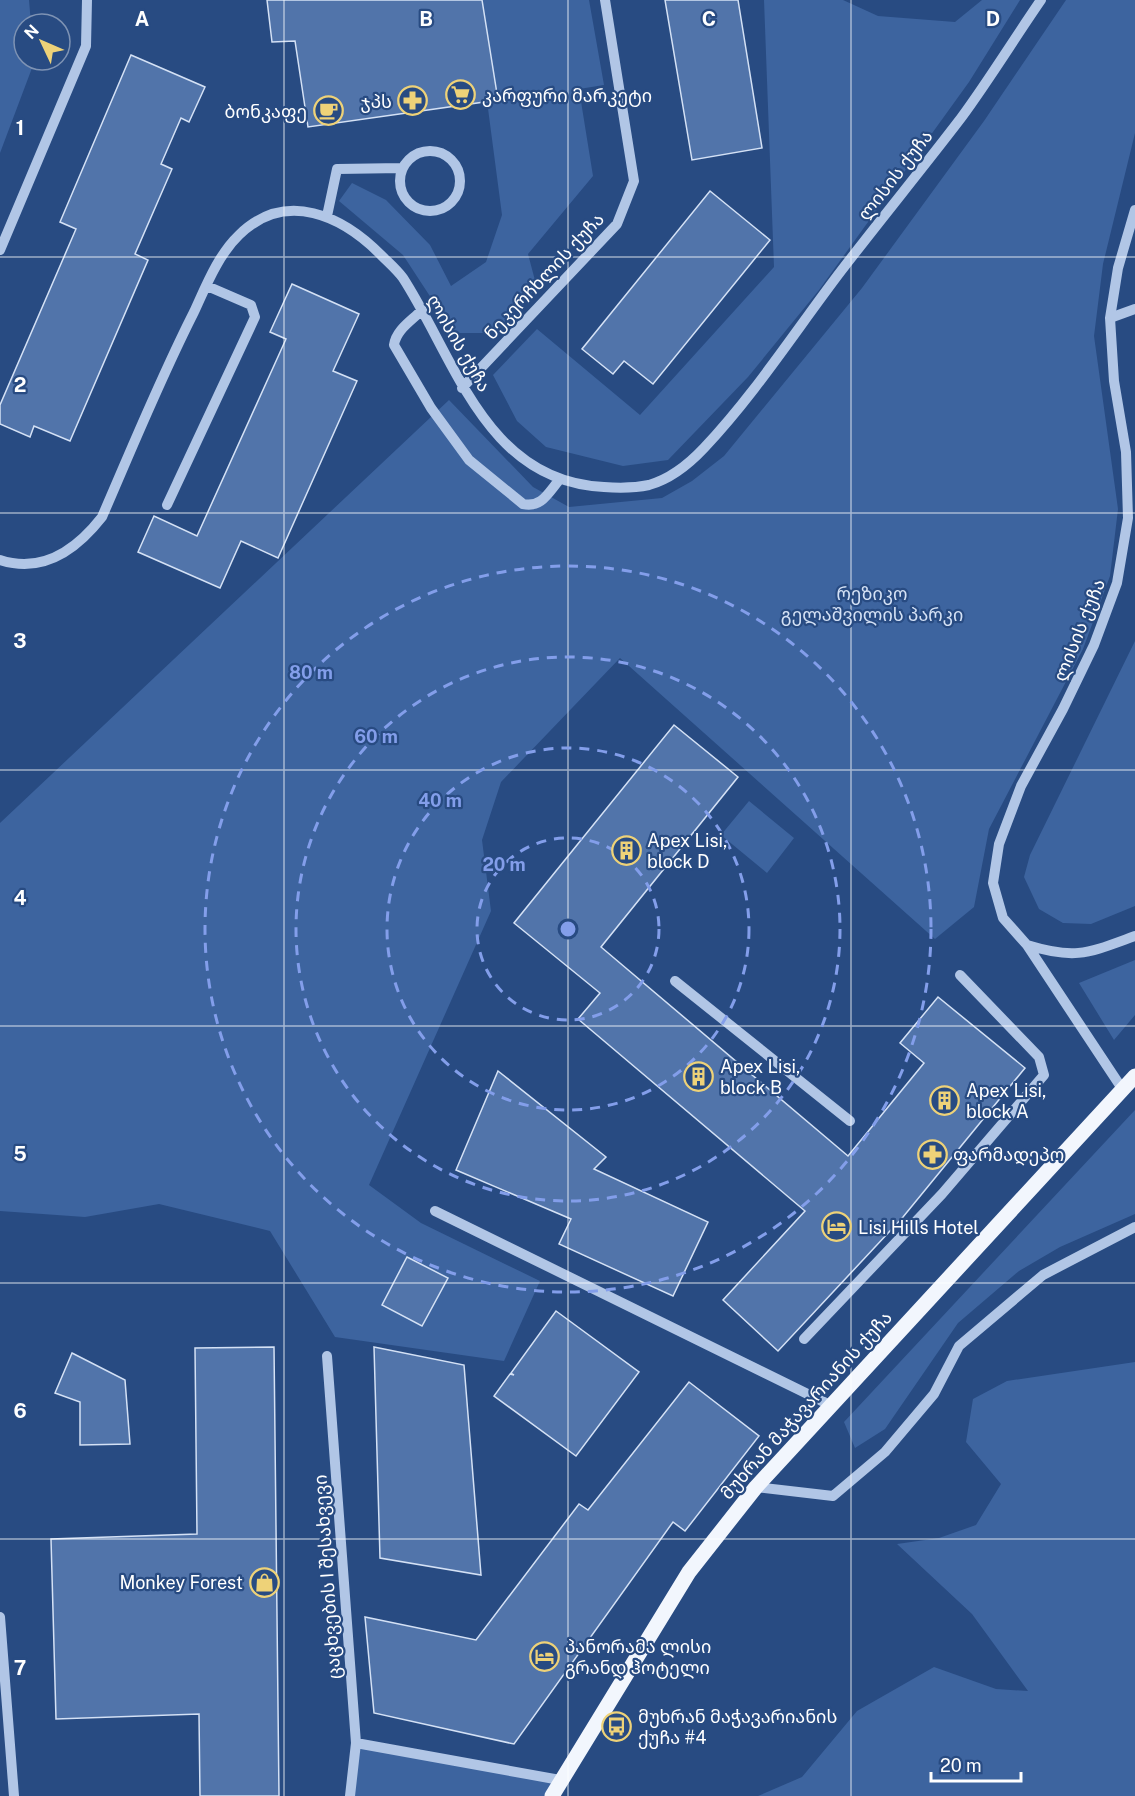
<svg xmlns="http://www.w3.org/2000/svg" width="1135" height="1796" font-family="'Public Sans','Noto Sans Georgian',sans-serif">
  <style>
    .green { fill: #3d649f }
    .building { fill: #5174aa; stroke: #d4e1f5; stroke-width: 1.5 }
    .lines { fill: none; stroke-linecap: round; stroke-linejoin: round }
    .minor { stroke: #b1c6e6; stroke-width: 10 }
    .major { stroke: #f2f6fd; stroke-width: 15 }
    .grid { fill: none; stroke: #fff; stroke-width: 1.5; stroke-opacity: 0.55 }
    .ring { fill: none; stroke: #839eea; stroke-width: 3; stroke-dasharray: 10 8 }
    .labels { text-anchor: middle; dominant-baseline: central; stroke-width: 4.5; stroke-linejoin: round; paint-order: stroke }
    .poi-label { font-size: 18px; fill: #fff; stroke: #284b82; text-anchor: start }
    .street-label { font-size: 18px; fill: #fff; stroke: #284b82 }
    .park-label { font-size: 18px; fill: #d4e1f5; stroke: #284b82 }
    .grid-label { font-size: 20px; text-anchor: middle; font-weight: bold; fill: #fff; stroke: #284b82; stroke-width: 4.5; stroke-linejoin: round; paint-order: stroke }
    .centre { fill: #839eea; stroke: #284b82; stroke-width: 3 }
    .ring-label { font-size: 18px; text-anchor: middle; font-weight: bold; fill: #839eea; stroke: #284b82; stroke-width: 4.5; stroke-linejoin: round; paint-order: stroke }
  </style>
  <rect width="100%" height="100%" fill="#284b82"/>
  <path class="green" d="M0 0H29L31 24H24V60H35L0 153Z
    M267 0H589L604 85 579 89 593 176 528 254 537 288 494 333H454L403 255 339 201 352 183 386 200 430 245 451 286 486 262 502 215 487 101 308 127 295 41 272 42Z
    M764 0H843L878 16 955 22 982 0H1020L969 82 819 290 748 377 668 460 623 466 546 447 517 421 493 375 537 329 640 415 774 267Z
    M1066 0H1135V133L1103 264 1094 336 1118 509 1110 576 1083 649 989 829 974 907 935 939 620 658 501 782 482 840 491 911 369 1185 421 1223 540 1281 504 1361 335 1337 270 1231 159 1204 85 1217 0 1211V823L449 400 533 487 569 507 662 498 692 481 724 456 862 288 984 121Z
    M1135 641V906L1091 924 1063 923 1039 909 1024 877 1030 855Z
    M749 801 794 838 767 873 721 835Z
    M1135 960V1015L1114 1040 1079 983Z
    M1135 1110V1214L1060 1247 1019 1271 958 1323 885 1429 855 1448 844 1422Z
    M1135 1362V1796H758L802 1777 857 1711 934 1667 996 1689 1028 1691 972 1614 897 1544 939 1538 976 1525 1001 1484 966 1442 973 1399 1007 1381Z
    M356 1743 560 1780 552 1796H350Z"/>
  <path class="building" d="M267 0H482L498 100 308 127 295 41 272 42Z
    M665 0H738L762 148 692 160Z
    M131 55 205 87 189 122 181 118 161 164 172 169 135 254 148 260 70 441 34 426 30 437 0 424V405L76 229 60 222Z
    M710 191 770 240 653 384 624 361 613 374 582 349Z
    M292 284 359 314 333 371 357 381 278 558 241 541 220 588 138 552 154 516 197 536 286 339 270 332Z
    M674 725 738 777 601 947 848 1156 924 1063 900 1043 938 997 1025 1068 903 1217 778 1351 723 1300 805 1211 578 1019 600 993 514 923Z
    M498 1071 606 1157 594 1169 708 1222 673 1296 559 1244 571 1219 456 1170Z
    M407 1257 448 1278 422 1326 382 1305Z
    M556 1311 639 1372 576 1456 494 1396 510 1374 514 1375 511 1373Z
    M274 1347 279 1796H200L199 1714 56 1719 51 1539 197 1534 195 1348Z
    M374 1347 464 1365 481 1575 380 1558Z
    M72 1353 125 1380 130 1444 80 1445V1402L55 1393Z
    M689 1382 759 1436 685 1531 673 1522 514 1744 374 1713 365 1617 476 1640 579 1504 588 1510Z"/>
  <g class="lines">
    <path class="minor" d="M400 181a30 30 0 1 1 60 0a30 30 0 1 1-60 0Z
      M327 216 337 169 402 168
      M0 250 86 46 87 0
      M421 311C411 321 396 330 394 345L431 408 469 460 523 504C542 508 548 493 560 479
      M1110 318 1135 309
      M462 388 617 224 634 181 605 0
      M167 505 255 317 251 305 207 286
      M0 560C43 574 77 549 102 517 132 448 160 379 194 312 206 286 218 255 239 235 286 189 343 216 382 256 389 263 397 270 403 278 456 360 486 482 604 487 618 488 635 488 649 485 670 479 689 464 704 448 755 394 796 330 841 271 881 219 922 169 961 118 989 80 1014 39 1041 0
      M1027 945C1076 960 1088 953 1135 936
      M675 981 850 1121
      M1123 1090 1027 945 1003 918 993 883 999 844 1021 786 1063 709 1094 645 1117 583 1128 518 1126 452 1114 381 1110 318 1118 268 1135 210
      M435 1211 830 1405
      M804 1339 942 1194 1044 1075 1039 1057 960 975
      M327 1356 356 1743 350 1796
      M756 1487 833 1496 885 1452 934 1394 959 1346 1043 1275 1135 1227
      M0 1617 14 1796
      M356 1743 560 1780"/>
    <path class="major" d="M552 1796 689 1572 756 1487 1135 1076"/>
  </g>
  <path class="grid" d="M284 0V1796M568 0V1796M851 0V1796M0 257H1135M0 513H1135M0 770H1135M0 1026H1135M0 1283H1135M0 1539H1135"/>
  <g class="ring">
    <circle cx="568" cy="929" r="91"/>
    <circle cx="568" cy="929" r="181"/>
    <circle cx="568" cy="929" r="272"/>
    <circle cx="568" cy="929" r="363"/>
  </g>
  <defs>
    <symbol id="supermarket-ring" viewBox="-11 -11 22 22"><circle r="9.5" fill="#284b82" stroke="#eed278" stroke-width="1.5"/><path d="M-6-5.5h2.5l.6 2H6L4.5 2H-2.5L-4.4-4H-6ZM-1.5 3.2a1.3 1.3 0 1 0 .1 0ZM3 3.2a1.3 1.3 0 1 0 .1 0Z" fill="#eed278"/></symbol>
    <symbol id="pharmacy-ring" viewBox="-11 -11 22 22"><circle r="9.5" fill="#284b82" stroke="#eed278" stroke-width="1.5"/><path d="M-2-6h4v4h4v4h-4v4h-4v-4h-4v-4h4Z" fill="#eed278"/></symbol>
    <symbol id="cafe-ring" viewBox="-11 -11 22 22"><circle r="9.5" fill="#284b82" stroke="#eed278" stroke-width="1.5"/><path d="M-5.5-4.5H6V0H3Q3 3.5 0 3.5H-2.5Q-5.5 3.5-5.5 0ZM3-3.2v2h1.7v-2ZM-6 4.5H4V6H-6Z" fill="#eed278"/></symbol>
    <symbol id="building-ring" viewBox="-11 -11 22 22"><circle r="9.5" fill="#284b82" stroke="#eed278" stroke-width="1.5"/><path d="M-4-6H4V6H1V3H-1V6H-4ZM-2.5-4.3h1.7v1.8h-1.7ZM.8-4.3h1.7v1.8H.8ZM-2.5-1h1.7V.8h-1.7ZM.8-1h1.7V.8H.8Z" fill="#eed278"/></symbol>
    <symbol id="hotel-ring" viewBox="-11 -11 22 22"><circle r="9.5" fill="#284b82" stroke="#eed278" stroke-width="1.5"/><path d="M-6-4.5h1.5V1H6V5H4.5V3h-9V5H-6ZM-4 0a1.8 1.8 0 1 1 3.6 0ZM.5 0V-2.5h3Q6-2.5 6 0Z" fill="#eed278"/></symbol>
    <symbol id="shop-ring" viewBox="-11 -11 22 22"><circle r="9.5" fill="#284b82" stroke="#eed278" stroke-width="1.5"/><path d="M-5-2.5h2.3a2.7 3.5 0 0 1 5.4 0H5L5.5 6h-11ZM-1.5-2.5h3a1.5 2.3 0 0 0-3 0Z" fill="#eed278"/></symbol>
    <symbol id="bus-ring" viewBox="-11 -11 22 22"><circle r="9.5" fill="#284b82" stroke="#eed278" stroke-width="1.5"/><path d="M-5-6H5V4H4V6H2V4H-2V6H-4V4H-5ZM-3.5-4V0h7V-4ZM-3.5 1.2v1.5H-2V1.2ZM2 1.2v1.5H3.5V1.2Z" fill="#eed278"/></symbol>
  </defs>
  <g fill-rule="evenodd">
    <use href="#supermarket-ring" x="444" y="78" width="33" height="33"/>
    <use href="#pharmacy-ring" x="396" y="84" width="33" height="33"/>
    <use href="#cafe-ring" x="312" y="94" width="33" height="33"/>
    <use href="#building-ring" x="610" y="834" width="33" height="33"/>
    <use href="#building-ring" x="682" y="1060" width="33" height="33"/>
    <use href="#building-ring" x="928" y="1084" width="33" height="33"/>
    <use href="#pharmacy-ring" x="916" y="1138" width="33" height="33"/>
    <use href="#hotel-ring" x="820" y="1210" width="33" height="33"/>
    <use href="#shop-ring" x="248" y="1566" width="33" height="33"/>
    <use href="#hotel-ring" x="528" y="1640" width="33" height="33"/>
    <use href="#bus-ring" x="600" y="1710" width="33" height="33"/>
  </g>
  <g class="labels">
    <g class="poi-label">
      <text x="482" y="95">კარფური მარკეტი</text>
      <text x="392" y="101" text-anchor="end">ჯპს</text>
      <text x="307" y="111" text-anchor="end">ბონკაფე</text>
      <text x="647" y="840">Apex Lisi,<tspan x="647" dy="21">block D</tspan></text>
      <text x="720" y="1066">Apex Lisi,<tspan x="720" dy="21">block B</tspan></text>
      <text x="966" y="1090">Apex Lisi,<tspan x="966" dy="21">block A</tspan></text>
      <text x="953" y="1154">ფარმადეპო</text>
      <text x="858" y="1227">Lisi Hills Hotel</text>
      <text x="243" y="1582" text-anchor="end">Monkey Forest</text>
      <text x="565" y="1646">პანორამა ლისი<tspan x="565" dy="21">გრანდ ჰოტელი</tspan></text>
      <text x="638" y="1716">მუხრან მაჭავარიანის<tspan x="638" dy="21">ქუჩა #4</tspan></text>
    </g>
    <g class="street-label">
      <text transform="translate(895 175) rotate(-52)">ლისის ქუჩა</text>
      <text transform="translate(544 276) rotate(-47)">ნეკერჩხლის ქუჩა</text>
      <text transform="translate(459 343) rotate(60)">ლისის ქუჩა</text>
      <text transform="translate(1079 630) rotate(-68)">ლისის ქუჩა</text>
      <text transform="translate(806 1405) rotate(-48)">მუხრან მაჭავარიანის ქუჩა</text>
      <text transform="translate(327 1577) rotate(-94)">ცაცხვების I შესახვევი</text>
    </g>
    <g class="park-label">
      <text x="872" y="593">რეზიკო<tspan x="872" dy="21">გელაშვილის პარკი</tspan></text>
    </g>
  </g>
  <g class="grid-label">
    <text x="142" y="26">A</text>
    <text x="426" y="26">B</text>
    <text x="709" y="26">C</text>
    <text x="993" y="26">D</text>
    <text x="20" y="135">1</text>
    <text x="20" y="392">2</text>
    <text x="20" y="648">3</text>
    <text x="20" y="905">4</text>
    <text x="20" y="1161">5</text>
    <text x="20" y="1418">6</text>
    <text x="20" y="1675">7</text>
  </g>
  <circle cx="568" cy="929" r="9" class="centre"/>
  <g class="ring-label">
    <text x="311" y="679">80 m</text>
    <text x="376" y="743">60 m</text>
    <text x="440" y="807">40 m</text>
    <text x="504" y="871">20 m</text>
  </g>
  <g transform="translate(42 42) rotate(314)"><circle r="28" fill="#284b82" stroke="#7e93b4" stroke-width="1.5"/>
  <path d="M0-4.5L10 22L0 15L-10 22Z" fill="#eed278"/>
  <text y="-9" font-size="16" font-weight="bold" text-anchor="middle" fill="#ffffff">N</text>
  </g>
  <path d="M931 1772v9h90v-9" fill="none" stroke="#ffffff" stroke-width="3"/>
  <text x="940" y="1772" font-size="18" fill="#ffffff" stroke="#284b82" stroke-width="4.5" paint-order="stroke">20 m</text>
</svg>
